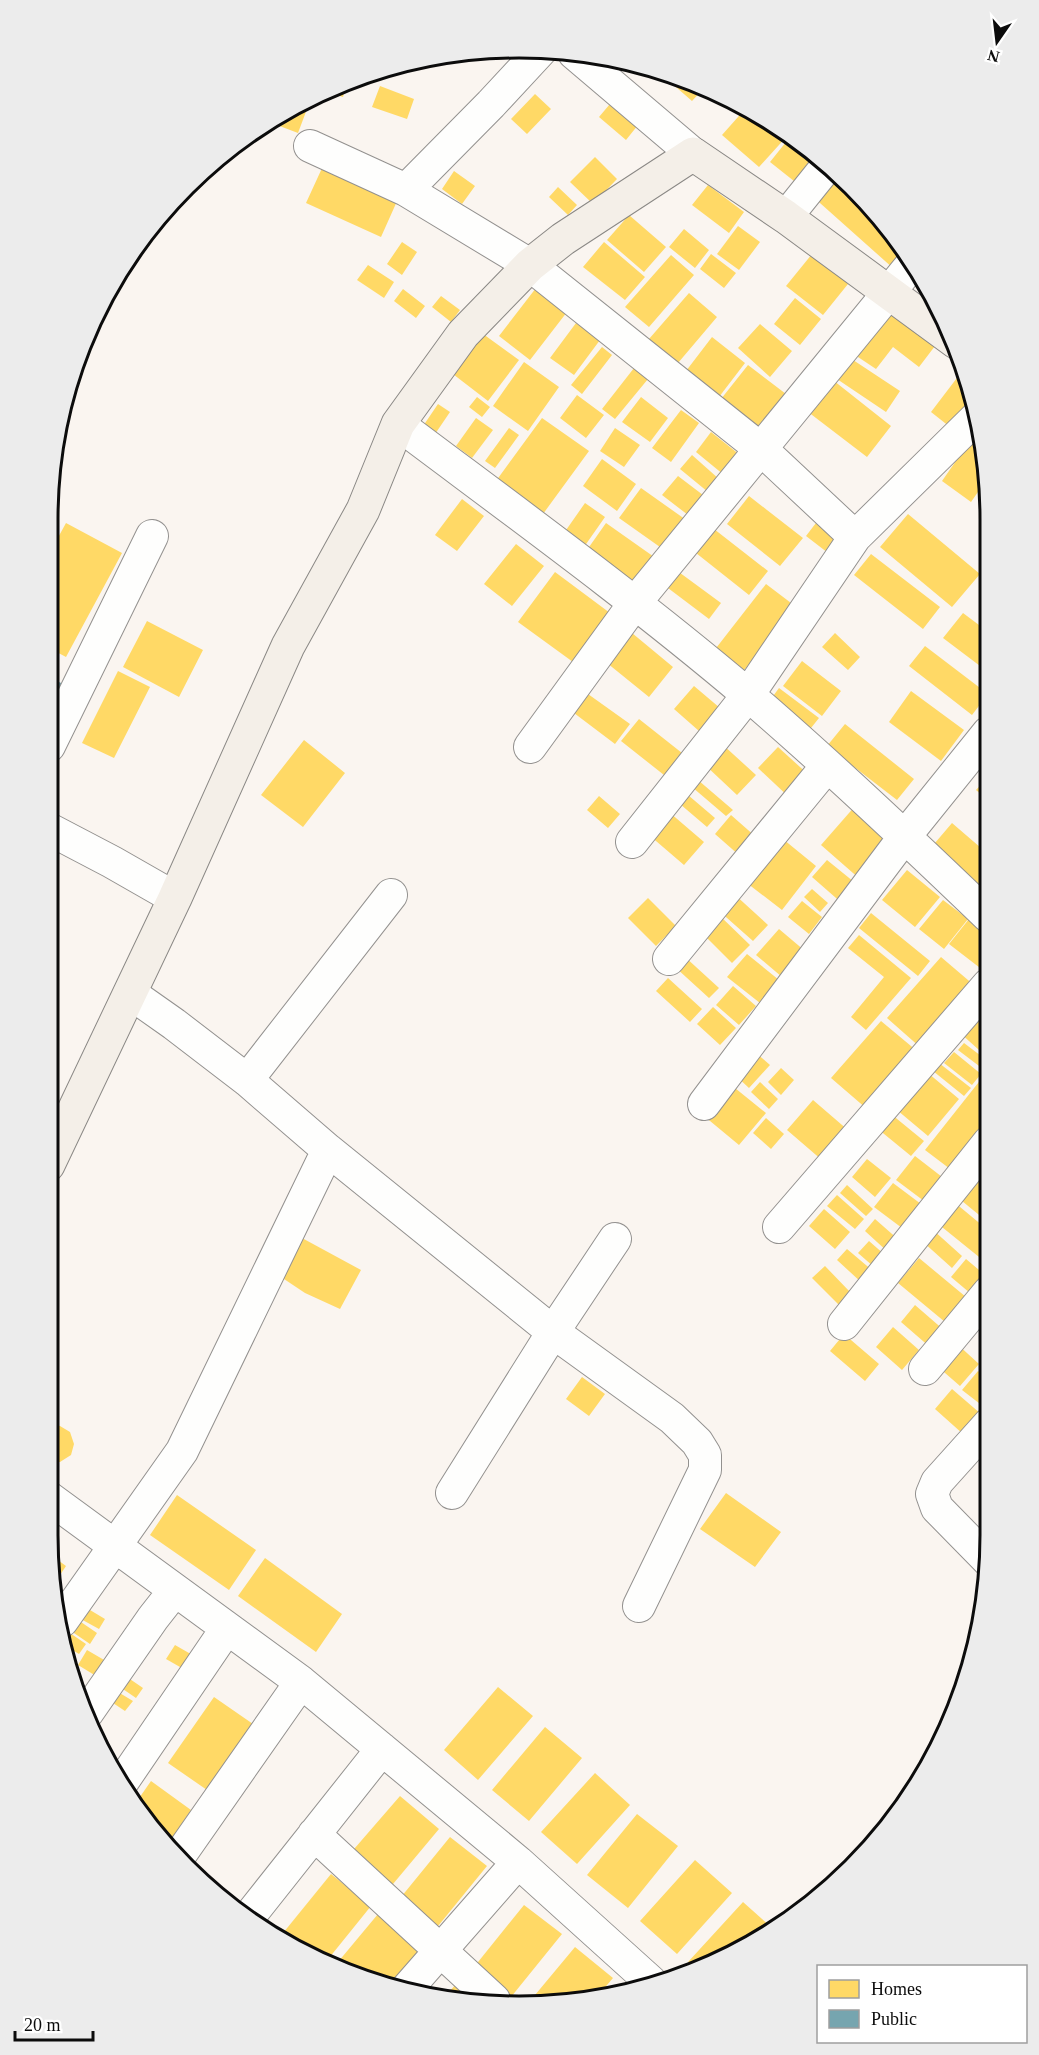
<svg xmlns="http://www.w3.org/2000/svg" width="1039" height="2055" font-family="'Times New Roman',serif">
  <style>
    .homes { fill: #ffd966 }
    .public { fill: #76a5af }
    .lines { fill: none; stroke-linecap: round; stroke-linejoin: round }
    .street-casing { stroke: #93918f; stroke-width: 34 }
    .secondary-casing { stroke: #8a8885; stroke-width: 35 }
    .street { stroke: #fefefd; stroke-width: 32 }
    .secondary { stroke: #f4efe8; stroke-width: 33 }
    .rim { fill: none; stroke: #0c0c0c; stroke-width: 3 }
  </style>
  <rect width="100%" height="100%" fill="#faf5f0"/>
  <path class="homes" d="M662 72 665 73 704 88 692 101 661 74Z
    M347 82 343 97 327 92 330 90Z
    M380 86 414 99 407 119 372 107Z
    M535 94 551 109 527 134 511 119Z
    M615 98 642 120 626 140 599 117Z
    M298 105 307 109 298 133 269 122 283 111Z
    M746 108 788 135 759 167 722 135Z
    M790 137 824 163 804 189 770 162Z
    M595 157 617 179 593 204 570 182Z
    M323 166 398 199 381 237 306 203Z
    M454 171 475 186 462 204 442 189Z
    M833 172 894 233 906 255 894 269 811 195Z
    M708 185 744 212 729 233 692 205Z
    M558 187 577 205 568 215 549 197Z
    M629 215 666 247 644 272 607 240Z
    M738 226 760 242 739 270 717 254Z
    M684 229 709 250 695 268 669 247Z
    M402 242 417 252 402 275 387 264Z
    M604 242 645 277 625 300 583 267Z
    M711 254 736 273 724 288 700 269Z
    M812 254 848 284 823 315 786 286Z
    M671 255 694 275 649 327 625 307Z
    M368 265 394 282 384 298 357 280Z
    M536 288 567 312 530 360 499 336Z
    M403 289 425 306 416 318 394 301Z
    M689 293 717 317 678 363 649 339Z
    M441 296 460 310 451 322 432 307Z
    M795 298 821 319 800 345 774 324Z
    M880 307 935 346 919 367 893 347 876 369 849 351Z
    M576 323 600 340 574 375 550 358Z
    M760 324 792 351 770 377 738 348Z
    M479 331 519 360 488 401 449 371Z
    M712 337 745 363 719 397 686 371Z
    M602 347 612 355 582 394 571 385Z
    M844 354 900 391 886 412 831 375Z
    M524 362 559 387 528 431 493 406Z
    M748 365 786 394 758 429 721 399Z
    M634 368 648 379 615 419 602 409Z
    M963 370 971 399 950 427 931 412Z
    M824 373 891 426 867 457 799 405Z
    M577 395 604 415 586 438 560 418Z
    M477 397 490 407 482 417 469 407Z
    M641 397 668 418 650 442 622 422Z
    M438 404 450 412 431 440 419 432Z
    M681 410 699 423 671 462 652 448Z
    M476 418 493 430 472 458 456 446Z
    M542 418 589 451 543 514 496 481Z
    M509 428 519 435 495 468 485 461Z
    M615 428 640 445 624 467 600 451Z
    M979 428 987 458V479L971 502 942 481Z
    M711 432 740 455 724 475 696 452Z
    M692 455 719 479 708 492 680 469Z
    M602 459 636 484 617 511 583 486Z
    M678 476 703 495 688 515 662 495Z
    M641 488 689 522 667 552 619 518Z
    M749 496 803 538 780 566 727 524Z
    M462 499 484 516 457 551 435 535Z
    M585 503 605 517 584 547 564 533Z
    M908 514 980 574 952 607 880 547Z
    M819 519 845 539 832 556 806 536Z
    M66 523 122 553 66 657 49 648V554Z
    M606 523 657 559 633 593 582 557Z
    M714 529 768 571 749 595 696 553Z
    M516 544 544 566 512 606 484 584Z
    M871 554 940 607 923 629 854 575Z
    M672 567 721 603 709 619 660 582Z
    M555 572 610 613 573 662 518 622Z
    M766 584 795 606 741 674 713 652Z
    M963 613 987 631 988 672 943 638Z
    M147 621 203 650 179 697 123 667Z
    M632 633 673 667 649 697 607 663Z
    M835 633 860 657 848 670 822 647Z
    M925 646 988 694 972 715 909 666Z
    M802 661 841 691 822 716 783 686Z
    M118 671 150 687 114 758 82 743Z
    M694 686 720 708 699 731 674 709Z
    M779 688 819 718 807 733 768 703Z
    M911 691 964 730 941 761 889 722Z
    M588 694 630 724 615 744 574 713Z
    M639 719 682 753 664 775 621 741Z
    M845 724 914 779 897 800 827 746Z
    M304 740 345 773 303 827 261 795Z
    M722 744 756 775 737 795 704 764Z
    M778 747 811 777 791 799 758 768Z
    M988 777V800L976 790Z
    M698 780 733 810 726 816 692 787Z
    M688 795 715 818 707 827 680 804Z
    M599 796 620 814 608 828 587 810Z
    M856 805 896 840 861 880 821 845Z
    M669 812 704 842 684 865 649 835Z
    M731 815 756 837 740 856 715 834Z
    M952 823 988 854V886L980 895 929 850Z
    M778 835 816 866 782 910 743 880Z
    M827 860 859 886 844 905 812 877Z
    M907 870 940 897 915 927 882 900Z
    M812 889 828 903 820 912 804 897Z
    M733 893 768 925 753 941 718 910Z
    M648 898 676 926 656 946 628 918Z
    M943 900 968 919 944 949 919 929Z
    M802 901 822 917 809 934 788 917Z
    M871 913 930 961 918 976 859 928Z
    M718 914 750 945 732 963 701 932Z
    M969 919 988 935V965L984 971 949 944Z
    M779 929 805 951 782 977 756 955Z
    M859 935 911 978 866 1030 851 1017 884 977 848 948Z
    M747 954 779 980 760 1003 727 977Z
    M684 956 719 988 709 998 675 967Z
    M941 957 975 986 921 1048 887 1018Z
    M668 978 702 1009 690 1022 656 991Z
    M733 986 756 1006 739 1025 716 1005Z
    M988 998 989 1059 959 1032Z
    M713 1007 736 1028 720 1045 697 1024Z
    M881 1021 917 1051 867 1109 831 1078Z
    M964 1043 989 1062 983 1069 958 1050Z
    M755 1052 770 1065 749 1088 735 1075Z
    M954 1052 981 1074 972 1085 944 1063Z
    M939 1063 971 1088 964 1096 933 1071Z
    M781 1068 794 1080 781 1095 768 1082Z
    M928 1073 959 1099 928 1136 897 1110Z
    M982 1078 989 1083V1135L958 1175 925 1150Z
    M760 1082 778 1099 769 1109 751 1092Z
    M730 1084 766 1113 739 1145 704 1116Z
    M813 1100 849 1131 823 1161 787 1130Z
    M891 1114 924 1141 911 1156 878 1129Z
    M766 1118 784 1134 771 1149 753 1133Z
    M915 1156 946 1180 928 1204 896 1180Z
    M867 1159 891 1178 875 1197 852 1177Z
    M981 1178 989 1185V1213L984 1219 962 1201Z
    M893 1183 925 1207 906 1231 874 1207Z
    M847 1185 873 1209 866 1216 840 1193Z
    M837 1195 864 1219 855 1229 827 1206Z
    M954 1202 989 1231V1255L984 1261 937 1223Z
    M824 1209 850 1232 835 1249 809 1226Z
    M875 1219 900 1241 889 1253 865 1231Z
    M932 1229 962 1256 952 1268 922 1241Z
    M302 1238 361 1270 340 1309 305 1293 281 1277Z
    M869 1241 885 1255 874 1267 858 1253Z
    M847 1249 873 1271 862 1283 837 1260Z
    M919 1258 972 1302 951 1327 898 1283Z
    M966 1259 985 1275 970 1293 951 1277Z
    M825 1266 851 1293 839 1305 812 1278Z
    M915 1305 945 1331 931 1348 901 1322Z
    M989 1314V1336L978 1327Z
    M893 1327 919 1350 902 1370 876 1347Z
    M844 1334 879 1364 865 1381 830 1351Z
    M956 1343 979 1364 960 1386 937 1366Z
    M989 1344V1363L980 1355Z
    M978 1371 990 1380V1400L984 1407 962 1390Z
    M582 1377 605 1394 589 1416 566 1399Z
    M952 1389 981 1414 963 1434 935 1409Z
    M53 1425 60 1426 70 1432 74 1444 71 1455 60 1462H48V1427Z
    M726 1493 781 1532 755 1567 700 1529Z
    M177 1495 256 1550 229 1590 150 1535Z
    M51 1555 66 1566 56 1581 53 1564Z
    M265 1558 342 1614 316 1652 238 1596Z
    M85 1607 105 1619 99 1629 79 1618Z
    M78 1620 97 1633 90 1644 71 1631Z
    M67 1631 86 1644 79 1654 66 1646 64 1635Z
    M175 1645 196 1657 187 1671 166 1659Z
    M87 1650 111 1664 101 1679 78 1665Z
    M124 1675 143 1688 136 1698 117 1685Z
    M72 1681 85 1690 79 1699 73 1687Z
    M498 1687 533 1716 478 1780 444 1750Z
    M113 1689 133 1701 125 1711 107 1699Z
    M214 1697 253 1724 207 1790 168 1763Z
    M545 1727 582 1758 529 1821 492 1790Z
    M595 1773 630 1805 577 1864 541 1832Z
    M151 1781 191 1810 168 1844 146 1823 135 1804Z
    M400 1796 439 1829 388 1890 348 1856Z
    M637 1814 678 1846 628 1908 587 1875Z
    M450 1837 487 1866 434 1931 397 1902Z
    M695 1860 732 1893 677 1954 640 1921Z
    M331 1874 371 1906 325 1963 279 1938Z
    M743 1902 771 1927 728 1958 696 1968 688 1962Z
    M524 1905 562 1934 511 1997 474 1967Z
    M378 1914 421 1950 390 1987 333 1968Z
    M575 1947 613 1978 596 1998 581 2003 530 2001Z
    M456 1984 474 1999 444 1998Z"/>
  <path class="public" d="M49 677 71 688 49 735Z"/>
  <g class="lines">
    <defs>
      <path id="street" d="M574 53 693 154
        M310 146 406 190 491 104 542 49
        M406 190 530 265 762 450 855 537
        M786 217 827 166
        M398 424C515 512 635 599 747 694 829 764 910 841 988 916
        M49 746 152 536
        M530 747 634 604 912 264
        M49 829 112 862 175 898
        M632 842 748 695 855 537 976 418
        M669 959 827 766
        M130 993 174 1024 247 1080 328 1150 553 1332 672 1418 697 1442 705 1455V1470L639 1606
        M247 1080 391 895
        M704 1104 905 836 988 733
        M779 1227 988 985
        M844 1324 989 1142
        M925 1369 989 1292
        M990 1423 937 1482 932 1494 937 1508 990 1562
        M452 1493 553 1332 615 1239
        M48 1497 301 1682 518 1862 651 1982
        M62 1621 182 1451 328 1150
        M87 1713 153 1618 175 1590
        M123 1781 227 1628
        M314 1834 494 2000
        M180 1855 301 1682
        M252 1913 382 1749
        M405 1991 518 1862"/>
      <path id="secondary" d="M48 1165 175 898 288 646 363 510 398 424 463 334 530 265 563 239 693 154 786 217 956 342"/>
    </defs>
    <use href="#street" class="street-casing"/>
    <use href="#secondary" class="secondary-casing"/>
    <use href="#street" class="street"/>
    <use href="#secondary" class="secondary"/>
  </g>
  <path d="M0 0H1039V2055H0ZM519 58H519A461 461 0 0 1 980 519V1535A461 461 0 0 1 519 1996H519A461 461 0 0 1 58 1535V519A461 461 0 0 1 519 58Z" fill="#ececec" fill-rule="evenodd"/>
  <path class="rim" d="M519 58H519A461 461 0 0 1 980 519V1535A461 461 0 0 1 519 1996H519A461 461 0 0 1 58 1535V519A461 461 0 0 1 519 58Z"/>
  <rect x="817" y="1965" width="210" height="78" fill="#ffffff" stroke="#9e9e9e" stroke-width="1.5"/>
  <rect x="829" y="1980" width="30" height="18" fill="#ffd966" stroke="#9e9e9e" stroke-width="1.5"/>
  <text x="871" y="1995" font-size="18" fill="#0c0c0c">Homes</text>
  <rect x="829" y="2010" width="30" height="18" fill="#76a5af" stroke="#9e9e9e" stroke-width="1.5"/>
  <text x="871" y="2025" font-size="18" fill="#0c0c0c">Public</text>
  <g transform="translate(997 42) rotate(194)" stroke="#ffffff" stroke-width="4.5" paint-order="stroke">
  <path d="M0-4.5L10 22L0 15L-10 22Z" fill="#0c0c0c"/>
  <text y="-9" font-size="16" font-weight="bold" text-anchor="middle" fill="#0c0c0c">N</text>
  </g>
  <path d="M15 2031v9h78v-9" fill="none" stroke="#0c0c0c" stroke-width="3"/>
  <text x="24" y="2031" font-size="18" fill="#0c0c0c" stroke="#ffffff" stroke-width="4.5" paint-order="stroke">20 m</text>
</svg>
